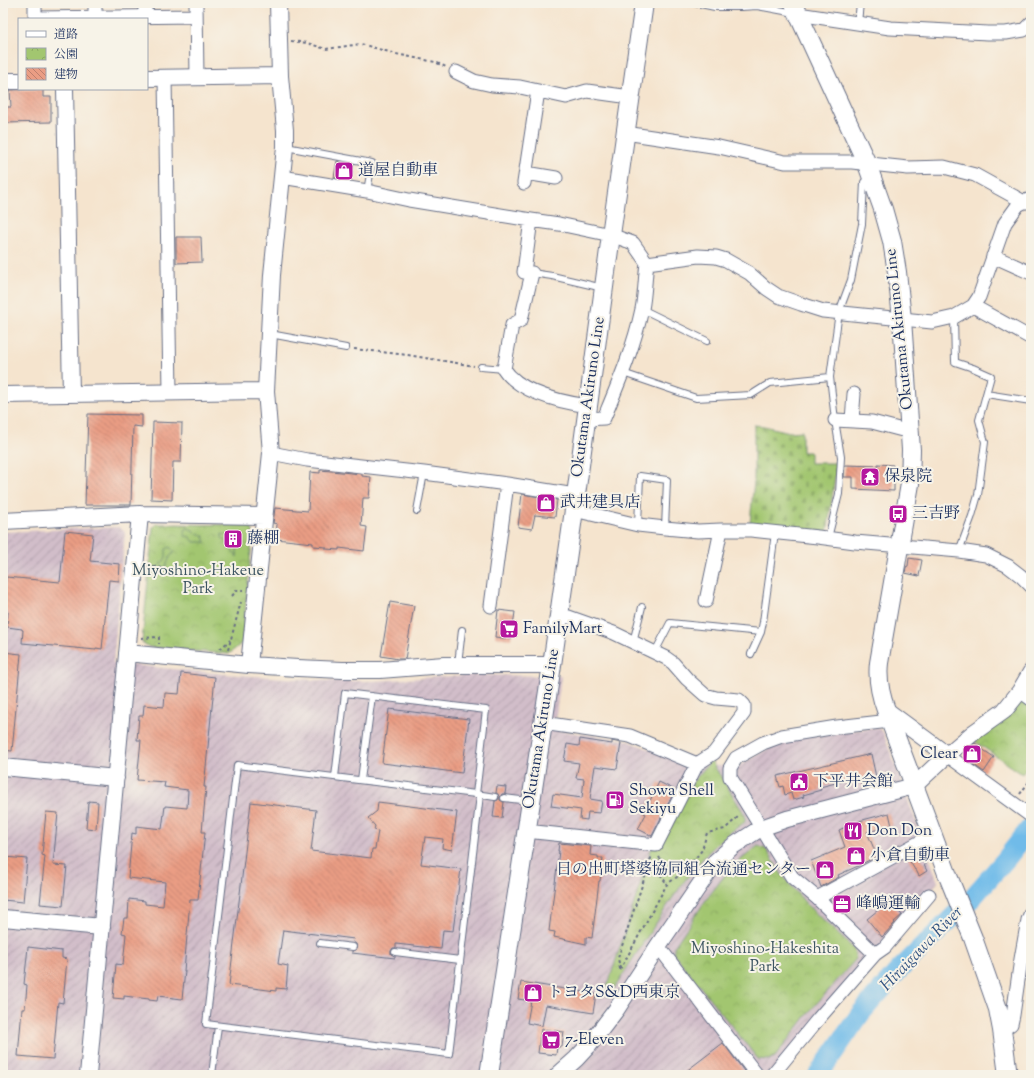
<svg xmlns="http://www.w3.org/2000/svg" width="1034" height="1078" font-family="'Sorts Mill Goudy','Noto Serif JP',serif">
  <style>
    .industrial { fill: url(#industrial-furrows) }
    .cemetery { fill: url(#cemetery-stones); stroke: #5e7a67 }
    .park { fill: url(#park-crowns); stroke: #5e7a67 }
    .garden { fill: #a2c670; stroke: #5e7a67 }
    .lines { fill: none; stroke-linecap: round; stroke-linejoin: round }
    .river { stroke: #6fbbe9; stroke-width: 20 }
    .building { fill: url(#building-back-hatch) }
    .service-casing { stroke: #676e85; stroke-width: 8 }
    .minor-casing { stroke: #676e85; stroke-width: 15 }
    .tertiary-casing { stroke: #676e85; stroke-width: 18 }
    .secondary-casing { stroke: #676e85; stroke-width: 20 }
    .path { stroke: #676e85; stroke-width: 2; stroke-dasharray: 3 3; stroke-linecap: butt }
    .service { stroke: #fff; stroke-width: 6 }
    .minor { stroke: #fff; stroke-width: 13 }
    .tertiary { stroke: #fff; stroke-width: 16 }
    .secondary { stroke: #fff; stroke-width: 18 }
    .labels { text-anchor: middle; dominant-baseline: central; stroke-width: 4; stroke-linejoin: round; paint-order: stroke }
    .poi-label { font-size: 16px; fill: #1b2f5e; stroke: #f7f3e8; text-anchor: start }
    .street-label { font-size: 16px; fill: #1b2f5e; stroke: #f7f3e8 }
    .park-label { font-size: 16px; fill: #3d5562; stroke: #f7f3e8 }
    .water-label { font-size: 17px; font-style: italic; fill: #305281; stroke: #f7f3e8 }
  </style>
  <defs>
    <pattern id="industrial-furrows" width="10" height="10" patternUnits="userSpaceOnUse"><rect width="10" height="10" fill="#d1bdc9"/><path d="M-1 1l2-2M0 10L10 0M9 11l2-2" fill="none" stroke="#a99aa6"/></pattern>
    <pattern id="cemetery-stones" width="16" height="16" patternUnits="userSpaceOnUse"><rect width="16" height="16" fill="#a2c670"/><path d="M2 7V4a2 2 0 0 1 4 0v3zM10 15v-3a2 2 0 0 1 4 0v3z" fill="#8baa63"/></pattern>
    <pattern id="park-crowns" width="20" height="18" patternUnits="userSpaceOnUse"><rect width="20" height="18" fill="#a2c670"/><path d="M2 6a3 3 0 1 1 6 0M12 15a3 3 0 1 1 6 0" fill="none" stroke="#8baa63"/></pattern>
    <pattern id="building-back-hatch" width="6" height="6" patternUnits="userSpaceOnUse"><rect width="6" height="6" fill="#ea9d84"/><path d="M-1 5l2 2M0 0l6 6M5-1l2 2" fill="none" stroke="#bd806f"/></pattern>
  </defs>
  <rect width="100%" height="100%" fill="#f7f3e8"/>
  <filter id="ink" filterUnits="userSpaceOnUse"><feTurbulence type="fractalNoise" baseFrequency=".025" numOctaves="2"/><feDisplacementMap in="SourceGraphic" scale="8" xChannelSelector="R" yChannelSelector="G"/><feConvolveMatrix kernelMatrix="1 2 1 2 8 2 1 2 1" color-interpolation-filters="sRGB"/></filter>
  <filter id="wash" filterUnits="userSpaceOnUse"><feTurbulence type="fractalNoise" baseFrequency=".012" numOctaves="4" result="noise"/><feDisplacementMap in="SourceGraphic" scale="16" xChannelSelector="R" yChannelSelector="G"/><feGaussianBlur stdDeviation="0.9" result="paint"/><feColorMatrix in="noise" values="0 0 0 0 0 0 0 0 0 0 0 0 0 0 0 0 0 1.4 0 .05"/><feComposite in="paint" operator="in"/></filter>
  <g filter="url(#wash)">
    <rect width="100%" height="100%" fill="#f5e4ce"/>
    <path class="industrial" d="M119 527 125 532 113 663 223 674 330 681H375L469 675 561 676 554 730 626 740 685 764 737 767 781 741 808 736 877 728 883 732 938 882 772 1075H3V532Z"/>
    <path class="cemetery" d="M754 425 764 426 790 432 802 431V452H810V463H837L827 534 750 524 754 480Z"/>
    <path class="park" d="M157 524 249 525 253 531 242 643 229 654 149 647 142 642 153 527Z
      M1025 699 1031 703V764L1022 774 973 740 1019 700Z
      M711 761 745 815V822C707 846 682 883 658 920 641 946 625 971 609 997L605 994 651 850 691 784Z
      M758 846 766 849 782 875 808 906 854 949 856 959 810 1011 775 1057 768 1060 758 1059 674 954V947L708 897 731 868Z"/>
    <path class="garden" d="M188 528 193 530 195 533 203 535 206 542H194L190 537 185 536V530Z
      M222 534C227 536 233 537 238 540L239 545 237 547V557L232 551 231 546 222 538Z
      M170 547 174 552 170 557 165 568 160 564 164 561 166 557V549Z"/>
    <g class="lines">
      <path class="river" d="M818 1075 861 1013 898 971 972 898 1006 859 1031 827"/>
    </g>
    <g id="blocks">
      <path class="building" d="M43 89V97H51V122L3 123V107H11L10 90Z
        M337 161 354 164 351 180 334 178Z
        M176 237H201L202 262 176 263Z
        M88 414 142 415V427L133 426 131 505H85Z
        M153 422 182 423 181 462H173L172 500 151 499Z
        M878 464 893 465V480H894V491L853 489V477H844L845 465 878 466Z
        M320 470 362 474V476L371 477 369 498H363L361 526 367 527 364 551 339 548V550L326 549V547L313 546V543L276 539 277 524 273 523 275 508 308 511 310 472 320 473Z
        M522 494 557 500 555 517 535 515 532 529 518 527Z
        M65 531 93 534 90 561 120 564 119 581 109 580 102 649 96 648V650L22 643 23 630H22V629L7 627 8 612 3 611 6 577 60 582Z
        M909 558 922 560 919 576 905 573 906 567 908 566Z
        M390 602 414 606 405 659H398L381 656Z
        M498 610 515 612 511 639 495 637Z
        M3 652 21 654 12 751 3 750Z
        M181 673 215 677 204 787H206L202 832H205L198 900H190L184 971H185L182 999 158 996 157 1001 149 1000V999L124 996V999L113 998 116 964 123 965 126 934 122 933 124 918H128L129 899 145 901V904L163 906 165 882 128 878 132 833 136 834V826L162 829 165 806 187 808 188 790 164 787 165 782 137 780 141 740H137L139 716H143L144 705 164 707 165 693 179 694Z
        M389 709 469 719 462 773 382 763Z
        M580 739 612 744V741L621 743 617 769 595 766 590 799 602 801 600 813 588 812 587 820 580 819 581 810 551 806 553 794 582 798 584 779 576 778 579 763 564 761 567 744 579 746Z
        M975 743 982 748V749L994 757 984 772 964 758 972 746Z
        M871 754 876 777 872 782 861 785 859 777 820 787 821 790 803 795 804 797 793 800 791 793 785 795 783 786 780 787 777 776Z
        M659 782 675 790 652 836 638 829 646 814 644 813Z
        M497 786 506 787 505 794H502L500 797V800L504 802 502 818 493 817 495 801 498 800 499 797 498 794 496 793Z
        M89 801 98 802 96 829 86 828 88 802H89Z
        M251 802 316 810 311 851 371 858 372 849H375L378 831 374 830 375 826 368 818 377 811 378 802 457 812 452 850 442 848 443 839 425 837 421 864 461 869 453 931 443 930 441 949 396 944V948H393L391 951V954L395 956V958L352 953V951L356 950 357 948 356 944 353 942 354 939 283 930 278 964 288 966 286 989 276 988V991L229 985Z
        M46 812 58 813 53 865 67 866 63 906 40 904 45 856 42 855Z
        M889 813 892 826 867 832 877 856 858 866 838 875 839 877 821 887 811 861 845 847 839 830 859 821Z
        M559 843 591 846 590 855 598 856V858H603L600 881H599L592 938 586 937V944L554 937 555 932 549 931 559 851H558Z
        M918 852 925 865H924L927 871 919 876 916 870H915L908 858Z
        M5 857 27 859 23 902 3 900V880Z
        M839 896 851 906 844 913 833 902Z
        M889 901 902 915 894 922 895 923 882 937 867 919Z
        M28 947 62 951V958L67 959 63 1003 58 1002 53 1059 18 1056 22 1009H25L27 985 24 984Z
        M521 982 596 994 593 1013 546 1005 542 1026 527 1023 531 1001 518 999Z
        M541 1029 564 1032 562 1047H557L556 1055 538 1053Z
        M723 1043 747 1075H681Z"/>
    </g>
  </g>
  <g filter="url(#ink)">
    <use href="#blocks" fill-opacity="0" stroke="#676e85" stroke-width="1"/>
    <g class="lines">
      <defs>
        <path id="service" d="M695 3 715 7H741L757 6 795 13
          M858 23 860 3
          M286 147 372 163 367 191
          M532 273 552 276 603 288
          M642 309 707 341
          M954 317 955 362 973 368 991 376 979 420 985 442 978 495 972 516 959 551
          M270 334 346 348
          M481 367 504 369
          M623 373 696 398 751 395 770 383 830 377
          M986 394 1031 401
          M417 511 424 473
          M638 525 640 476 667 480 665 528
          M828 538 839 494 841 457 835 420 830 377 839 312 851 280 862 224 864 182 868 178
          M633 642 642 607
          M655 652 670 623 761 632
          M751 654 761 632 763 622 775 533
          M458 664 462 630
          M335 777 345 693 486 710 476 794
          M361 780 372 696
          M480 795 449 1054 206 1024 237 765C317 775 396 785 476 794L495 797
          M504 798 529 801
          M320 943 353 947
          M395 952 460 960
          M212 1075 218 1026"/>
        <path id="minor" d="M35 3V19
          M95 3V18
          M145 3V17
          M196 3 197 78
          M798 14 890 28 988 33H1006L1024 30 1031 23
          M35 18 196 16
          M456 72 474 81 492 85 520 87 566 97 587 91 630 97
          M165 78 170 392
          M625 133 719 147 785 162H852L908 168 944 167 975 175 1024 202H1031
          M526 173 556 178
          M282 177 367 191 409 200 531 220 559 224 611 235 633 243 647 263 698 256 716 257 726 260 749 273 766 288 778 296 801 304 823 311 932 322 954 317 973 306 1031 338
          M524 183 538 91
          M531 220 524 272 532 273 521 320 512 325 504 369C520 393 561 402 588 406
          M993 256 1031 273
          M973 306 979 297 1005 223 1018 205 1030 199
          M586 419 604 418C619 382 634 347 642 309 645 294 645 278 647 263
          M835 420 872 422 910 432
          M852 420 854 394
          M271 453 307 460 424 473 507 484 575 495
          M574 510 638 525 665 528 698 531 721 530H751L818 537 855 542 959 551 986 555 1008 566 1021 576 1031 586
          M706 601 721 530
          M491 606 507 484
          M1020 691 1031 699
          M543 723 630 736 697 764
          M947 755 1031 816
          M526 831 656 845 697 764 714 753 744 713V705L739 700 716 698 705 695 687 679 673 663 666 658 614 633 569 617 558 616
          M817 898 933 835
          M658 946 757 1075
          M875 954 817 898 792 877 730 777V768L736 758 763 743 782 736 837 727 890 721
          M1002 1030 1011 1024 1013 1015 1021 959 1028 920 1031 912
          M772 1075 819 1018 875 954 885 947 929 895"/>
        <path id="tertiary" d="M147 78 280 76
          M3 81H19
          M65 89 71 394
          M3 395 266 391
          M3 521 140 514 264 516
          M127 653 249 665 298 668 342 670H380L444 665H552
          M249 665 271 453 266 391 272 275 285 147V130L280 76 278 3
          M886 710 947 755
          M3 767 116 778
          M3 918 102 927
          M88 1075 140 514
          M558 1075 576 1059 590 1044 616 1010 658 946 716 861 733 846 761 828 787 819 914 786 947 755 973 733 1004 711 1020 691 1031 672"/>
        <path id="secondary" d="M794 3 798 14 867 164 883 209 892 241 897 272 902 319 911 450 910 484 879 663C877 680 880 694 886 710L948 876 973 938 998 1009 1002 1030 1008 1075
          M489 1075 552 665 574 510 611 235 644 3"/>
      </defs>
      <use href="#service" class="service-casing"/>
      <use href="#minor" class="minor-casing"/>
      <use href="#tertiary" class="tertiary-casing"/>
      <use href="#secondary" class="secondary-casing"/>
      <path class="path" d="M291 41 307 43 326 49 361 44 396 54 435 62 446 67
        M354 349 408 355 474 366
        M147 565 158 567 165 571
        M232 596 237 590H243
        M141 638 159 637V644
        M220 649 230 640
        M228 650 241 602
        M1020 794 1031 779
        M659 857 661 860 660 874 667 884
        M620 969 618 958 652 855
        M620 970 667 884 677 877 683 868 694 860 702 850 707 833 725 829 740 815"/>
      <use href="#service" class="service"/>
      <use href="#minor" class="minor"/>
      <use href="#tertiary" class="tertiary"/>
      <use href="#secondary" class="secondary"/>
    </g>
  </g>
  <defs>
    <symbol id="shop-square" viewBox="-11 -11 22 22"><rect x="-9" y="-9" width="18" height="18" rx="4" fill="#b5179e" stroke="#f7f3e8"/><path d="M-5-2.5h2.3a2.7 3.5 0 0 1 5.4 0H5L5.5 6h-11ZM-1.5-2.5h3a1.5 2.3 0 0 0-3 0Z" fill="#fff"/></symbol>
    <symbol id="temple-square" viewBox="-11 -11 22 22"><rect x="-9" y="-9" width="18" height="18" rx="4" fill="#b5179e" stroke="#f7f3e8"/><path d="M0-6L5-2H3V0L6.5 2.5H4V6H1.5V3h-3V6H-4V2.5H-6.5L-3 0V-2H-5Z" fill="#fff"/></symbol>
    <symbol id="bus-square" viewBox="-11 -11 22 22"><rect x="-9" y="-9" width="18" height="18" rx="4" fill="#b5179e" stroke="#f7f3e8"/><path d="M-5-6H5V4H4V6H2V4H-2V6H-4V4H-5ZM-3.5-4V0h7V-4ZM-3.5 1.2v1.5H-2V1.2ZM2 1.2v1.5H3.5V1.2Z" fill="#fff"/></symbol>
    <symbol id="building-square" viewBox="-11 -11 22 22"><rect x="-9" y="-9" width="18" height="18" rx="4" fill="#b5179e" stroke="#f7f3e8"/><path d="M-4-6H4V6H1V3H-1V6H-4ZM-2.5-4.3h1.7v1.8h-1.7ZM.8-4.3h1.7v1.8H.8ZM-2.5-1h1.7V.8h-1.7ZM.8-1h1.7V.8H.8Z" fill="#fff"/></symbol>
    <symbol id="supermarket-square" viewBox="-11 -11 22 22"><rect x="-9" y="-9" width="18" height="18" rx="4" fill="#b5179e" stroke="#f7f3e8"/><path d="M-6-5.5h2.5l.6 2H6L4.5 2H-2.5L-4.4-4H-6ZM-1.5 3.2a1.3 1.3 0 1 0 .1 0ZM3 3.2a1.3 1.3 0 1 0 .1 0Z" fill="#fff"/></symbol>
    <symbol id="civic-square" viewBox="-11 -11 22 22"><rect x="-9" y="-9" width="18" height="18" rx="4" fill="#b5179e" stroke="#f7f3e8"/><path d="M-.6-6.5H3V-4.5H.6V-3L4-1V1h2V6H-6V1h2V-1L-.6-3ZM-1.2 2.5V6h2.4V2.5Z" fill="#fff"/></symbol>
    <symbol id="fuel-square" viewBox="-11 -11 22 22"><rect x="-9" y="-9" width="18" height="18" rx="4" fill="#b5179e" stroke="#f7f3e8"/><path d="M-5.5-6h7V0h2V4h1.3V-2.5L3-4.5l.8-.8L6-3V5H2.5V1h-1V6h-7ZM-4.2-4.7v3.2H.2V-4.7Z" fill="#fff"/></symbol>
    <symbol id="restaurant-square" viewBox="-11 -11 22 22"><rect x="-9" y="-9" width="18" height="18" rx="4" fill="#b5179e" stroke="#f7f3e8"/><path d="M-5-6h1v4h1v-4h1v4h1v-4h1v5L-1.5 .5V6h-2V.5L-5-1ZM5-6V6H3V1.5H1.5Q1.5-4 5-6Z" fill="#fff"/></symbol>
    <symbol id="office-square" viewBox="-11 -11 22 22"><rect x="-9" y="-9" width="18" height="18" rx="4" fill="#b5179e" stroke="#f7f3e8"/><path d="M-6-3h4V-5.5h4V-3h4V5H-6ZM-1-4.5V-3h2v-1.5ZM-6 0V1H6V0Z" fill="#fff"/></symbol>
  </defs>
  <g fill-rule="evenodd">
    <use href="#shop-square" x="333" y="160" width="22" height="22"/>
    <use href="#temple-square" x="859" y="466" width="22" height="22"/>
    <use href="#shop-square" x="535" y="492" width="22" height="22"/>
    <use href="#bus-square" x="887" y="503" width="22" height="22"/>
    <use href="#building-square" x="222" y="528" width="22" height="22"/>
    <use href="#supermarket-square" x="498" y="618" width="22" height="22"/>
    <use href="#shop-square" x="961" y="743" width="22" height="22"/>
    <use href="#civic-square" x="788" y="771" width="22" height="22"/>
    <use href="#fuel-square" x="604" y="789" width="22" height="22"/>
    <use href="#restaurant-square" x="842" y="820" width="22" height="22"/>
    <use href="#shop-square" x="845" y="845" width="22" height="22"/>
    <use href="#shop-square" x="814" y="859" width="22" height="22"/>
    <use href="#office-square" x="831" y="893" width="22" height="22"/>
    <use href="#shop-square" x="522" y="982" width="22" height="22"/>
    <use href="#supermarket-square" x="540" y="1029" width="22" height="22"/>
  </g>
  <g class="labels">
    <g class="poi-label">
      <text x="358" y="171">道屋自動車</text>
      <text x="884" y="477">保泉院</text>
      <text x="560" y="503">武井建具店</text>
      <text x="912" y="514">三吉野</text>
      <text x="247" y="539">藤棚</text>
      <text x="523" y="629">FamilyMart</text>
      <text x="958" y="754" text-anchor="end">Clear</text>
      <text x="813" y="782">下平井会館</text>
      <text x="629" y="791">Showa Shell<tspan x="629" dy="18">Sekiyu</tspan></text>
      <text x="867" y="831">Don Don</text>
      <text x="870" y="856">小倉自動車</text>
      <text x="811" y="870" text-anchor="end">日の出町塔婆協同組合流通センター</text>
      <text x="856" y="904">峰嶋運輸</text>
      <text x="547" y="993">トヨタS&amp;D西東京</text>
      <text x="565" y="1040">7-Eleven</text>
    </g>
    <g class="street-label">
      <text transform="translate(900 329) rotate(-96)">Okutama Akiruno Line</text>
      <text transform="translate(589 397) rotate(-82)">Okutama Akiruno Line</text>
      <text transform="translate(542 729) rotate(-81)">Okutama Akiruno Line</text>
    </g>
    <g class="park-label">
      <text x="198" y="571">Miyoshino-Hakeue<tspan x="198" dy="18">Park</tspan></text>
      <text x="765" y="949">Miyoshino-Hakeshita<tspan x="765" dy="18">Park</tspan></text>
    </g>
    <g class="water-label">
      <text transform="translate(922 949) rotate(-46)">Hiraigawa River</text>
    </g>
  </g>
  <rect width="1034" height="1078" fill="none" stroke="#f7f3e8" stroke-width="16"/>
  <rect x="18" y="18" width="130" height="72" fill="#f7f3e8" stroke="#9fa5b1"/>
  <rect x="26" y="31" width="20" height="6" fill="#ffffff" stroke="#9fa5b1"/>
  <text x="54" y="38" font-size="12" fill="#1b2f5e">道路</text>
  <rect x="26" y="48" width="20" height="12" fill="url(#park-crowns)" stroke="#9fa5b1"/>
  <text x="54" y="58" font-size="12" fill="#1b2f5e">公園</text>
  <rect x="26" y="68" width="20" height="12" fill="url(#building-back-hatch)" stroke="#9fa5b1"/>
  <text x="54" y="78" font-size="12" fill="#1b2f5e">建物</text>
</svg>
